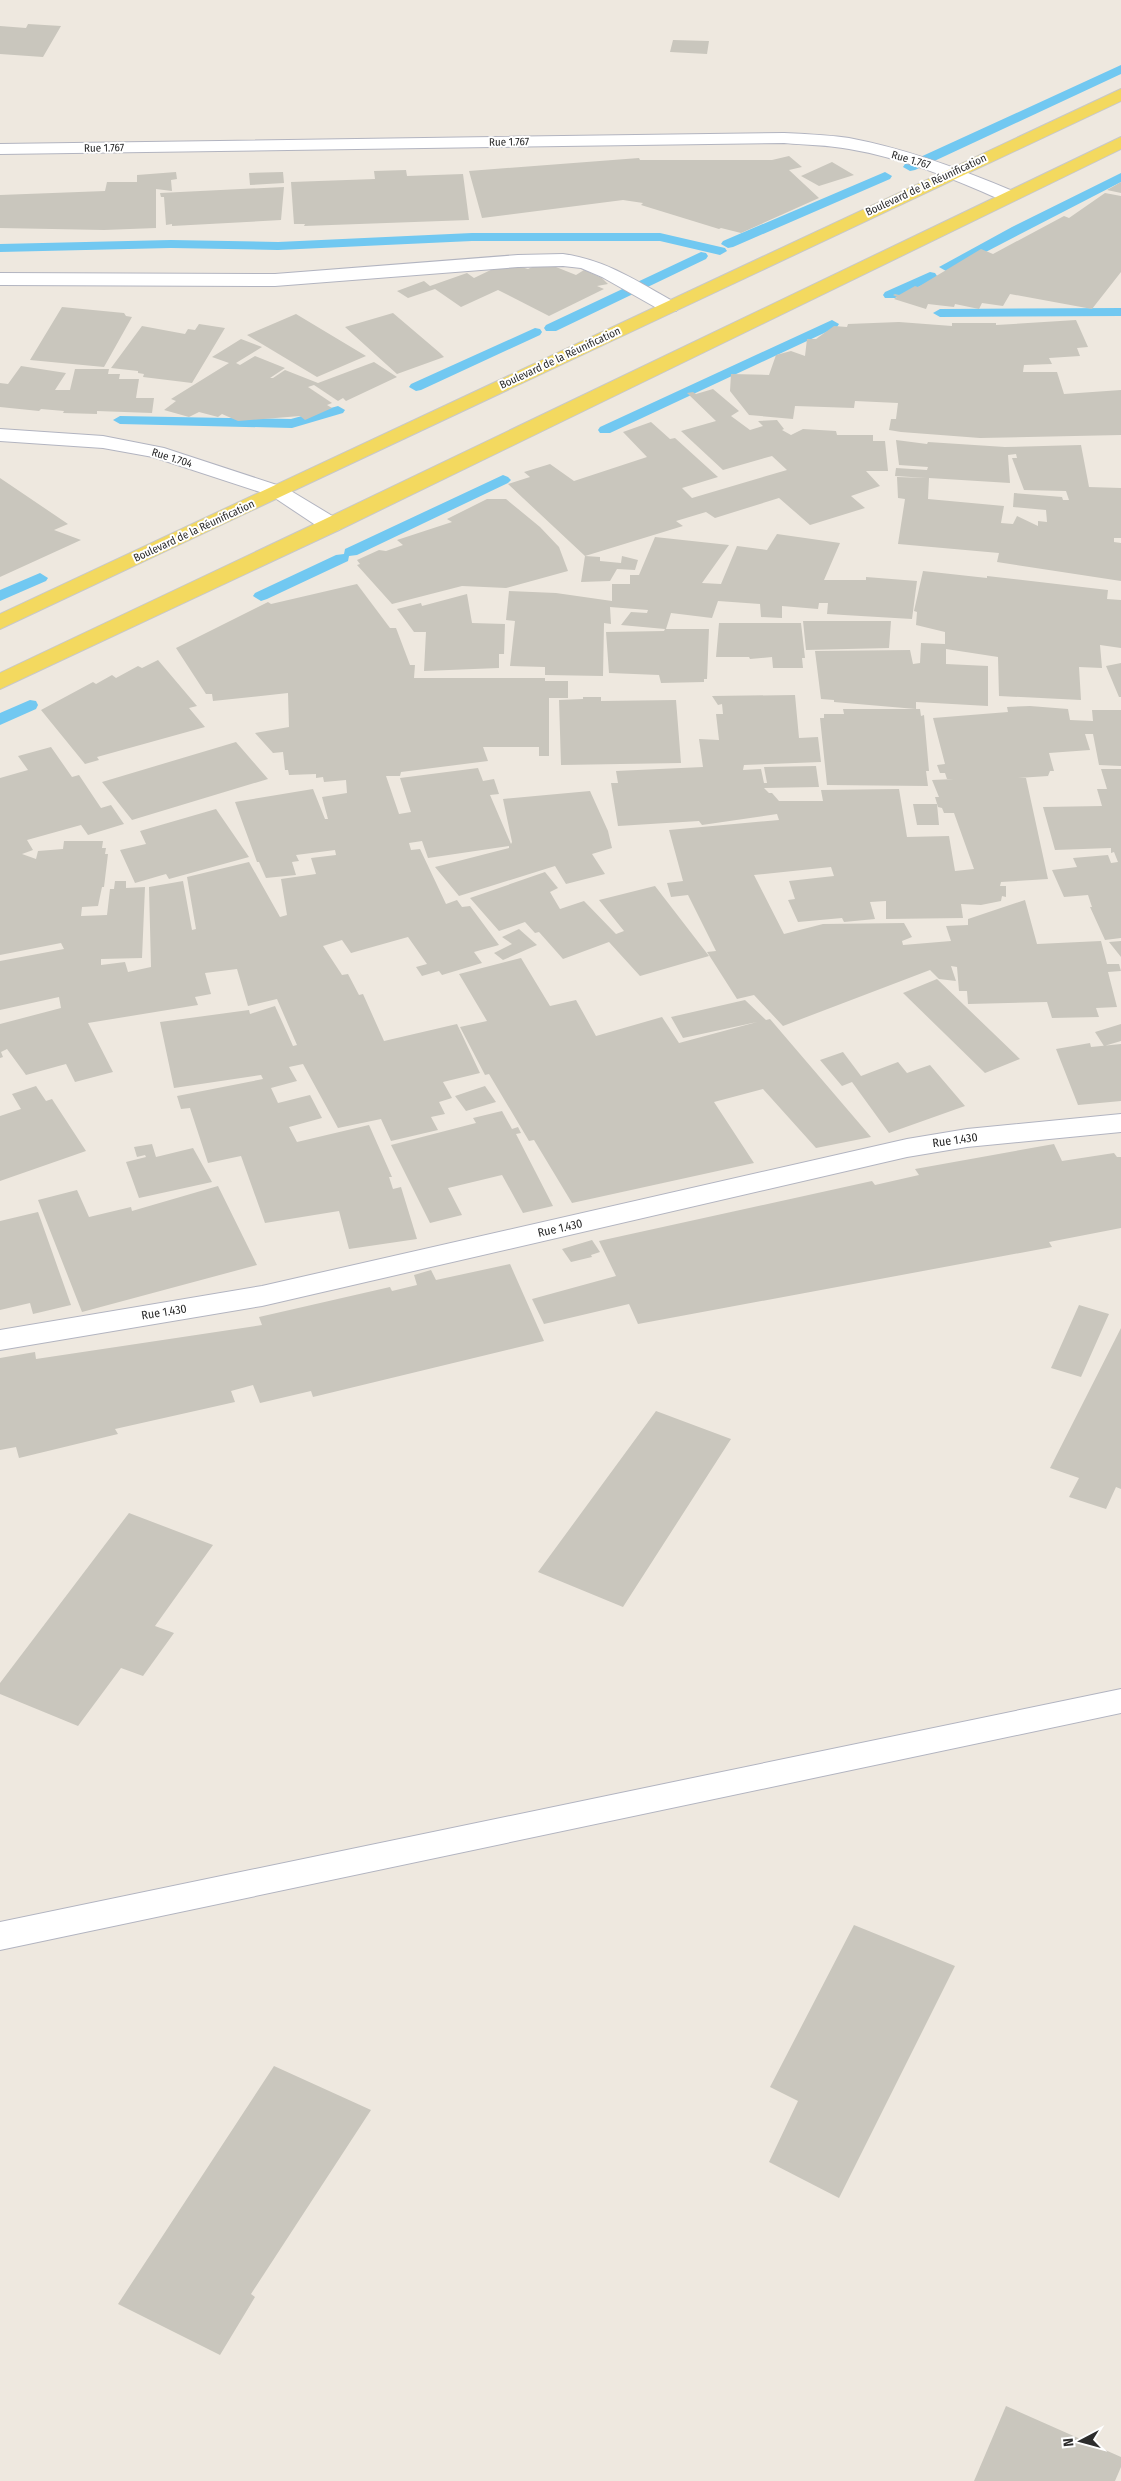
<svg xmlns="http://www.w3.org/2000/svg" width="1121" height="2481" font-family="'Fira Sans Condensed',sans-serif">
  <style>
    .lines { fill: none; stroke-linecap: round; stroke-linejoin: round }
    .stream { fill: #71c8f1; fill-rule: evenodd }
    .building { fill: #c9c6bd; fill-rule: evenodd }
    .street-casing { stroke: #b2b4c0; stroke-width: 2 }
    .secondary-casing { stroke: #b2b4c0; stroke-width: 2 }
    .primary-casing { stroke: #c8c8c8; stroke-width: 2 }
    .street { fill: #fff; fill-rule: evenodd }
    .secondary { fill: #fff; fill-rule: evenodd }
    .primary { fill: #f3d95f; fill-rule: evenodd }
    .labels { text-anchor: middle; dominant-baseline: central; stroke-width: 4; stroke-linejoin: round; paint-order: stroke }
    .far-street-label { font-size: 11px; fill: #2c2c2c; stroke: #fff }
    .street-label { font-size: 12px; fill: #2c2c2c; stroke: #fff }
  </style>
  <rect width="100%" height="100%" fill="#eee8df"/>
  <g class="lines">
    <path class="stream" d="M1121 65V74L915 170 910 171 903 167 905 164Z
      M885 172 892 176 890 179 733 247 728 248 721 244 723 241Z
      M1121 173V182L951 270 946 271 939 267 1012 227Z
      M472 233H660L725 248 727 251 720 255 660 241H472L278 250 171 248 0 252V244L171 240 278 242Z
      M701 252 706 253 708 256 706 259 556 331H546L544 328 546 325Z
      M930 272 935 273 937 276 935 279 895 298H885L883 295 885 292Z
      M1121 308V316L940 317 933 313 940 309Z
      M832 320 839 324 837 327 610 433H600L598 430 600 427Z
      M535 328 540 329 542 332 540 335 421 390 416 391 409 387 411 384Z
      M338 406 345 410 343 413 292 428 120 424 113 420 120 416 291 419Z
      M503 475 508 477 511 480 508 483 357 555 349 556 348 561 267 599 261 601 253 596 255 593 336 555 344 554 345 549Z
      M40 573 48 578 46 581 0 601V590Z
      M30 700 36 701 38 705 36 709 0 725V713Z"/>
  </g>
  <path class="building" d="M28 24 61 26 43 57 0 54V26L26 28Z
    M673 40 709 41 707 54 670 52Z
    M789 156 802 167 789 170 819 198 741 233 721 228 719 229 641 205 643 203 623 200 482 218 469 171 639 158 640 160H772Z
    M832 162 854 175 819 186 801 176Z
    M406 170 407 176 463 174 469 220 304 226 305 224H294L291 182 375 179 374 171Z
    M176 172 177 179 171 180 172 191 156 189V228L104 230 0 228V195L105 191 107 182H137V175Z
    M283 172 284 183 250 185 249 173Z
    M1121 182V193L1107 190Z
    M284 187 281 220 172 226V224L166 225 164 197H161L160 193Z
    M1105 193 1121 196V272L1092 309 1010 294 1003 306 982 303 979 309 955 304 954 307 928 304 926 309 894 299 897 297 893 295 895 294 899 295 915 286 918 287 981 249 993 254 1064 216 1069 218Z
    M541 263H546L576 275 584 270 602 278 608 284 597 286 604 289 549 316 498 290 461 307 435 289 408 298 397 291 424 281 430 286 467 273 474 278 497 267 508 268 515 265 528 269Z
    M62 307 124 313 126 316 132 317 104 367 30 360Z
    M393 313 440 353 444 357 397 374 345 327Z
    M296 314 366 356 317 377 247 335Z
    M1076 320 1088 347 1077 348 1080 356 1049 358 1052 364 1024 365 1023 372H1057L1064 394 1121 390V435L980 438 901 432 889 430 891 419H896L898 403 855 401 854 408 795 406 793 419 749 415 730 391 731 374 769 375 776 355 791 351 805 356 807 339H816L834 326 847 327 848 324 899 322 952 326V323H996V325Z
    M199 324 225 328 192 383 143 377 144 374 138 373V371L111 368 142 326 185 334 188 329 195 330Z
    M241 339 262 347 236 363 240 365 255 356 285 368 270 378H273L285 370 318 383 374 362 397 377 346 401 343 398 338 401 314 385 308 387 332 403 327 405 332 408 305 420 300 416 238 421 222 414 218 417 199 412 189 417 164 410 176 401 171 399 229 363 212 357Z
    M21 366 66 373 55 390H70L75 369H109L108 374H120L119 379H139L136 398H154L152 413 97 411V414L63 413 64 411 41 409 39 411 0 407V383L8 384Z
    M713 389 739 411 731 416 750 430 763 426 758 421 777 420 784 429 782 430 791 435 803 429 836 431 837 435H873V441H885L888 471H866L880 486 851 496 865 508 810 525 779 498 715 518 706 512 676 521 683 526 585 556 600 557V561L621 563 622 556 638 560 635 570 617 569 610 581 581 582 585 556 508 484 530 477 524 472 550 464 574 481 647 457 623 432 651 422 670 439 675 438 718 477 682 488 692 498 787 470 772 456 723 470 681 431 716 421 687 393 693 392 696 394Z
    M896 440 927 444 928 442 1005 447 1081 445 1089 487 1121 488V538H1114V542L1121 543V581L997 562 999 553 898 544 905 499 898 498 897 477 927 478 895 476 896 468 927 470 928 467 899 465ZM1016 454 1017 458H1012L1024 490 1066 491 1069 500H1063L1062 497 1014 493 1013 507 1046 510 1047 522 1038 521V526L1017 516 1013 524 1001 523 1004 506 928 499 929 478 1010 483 1008 455Z
    M0 478 68 524 54 530 81 540 0 577Z
    M487 499H506L540 527 559 547 568 571 506 588 462 586 392 604 357 565 360 564 357 560 379 550 386 551 403 545 397 540 452 522 447 519Z
    M777 534 840 543 824 580H866V577L917 581 912 619 827 614 828 603H819L818 609 782 606V618L761 617 760 604 718 601 712 618 671 613 666 629H709L707 679H704V682L661 683 659 675 609 673 606 632 664 631 665 629 621 625 631 612 647 613 648 610 610 607 611 624 604 623 603 676 545 675V667L510 666 515 621 506 620 509 591 556 593 612 601V584H630V575H639L655 537 729 545 702 583 721 584 737 546 767 550Z
    M923 571 987 578V576L1108 590 1107 599 1121 600V648L1100 645 1102 668 1079 667 1081 700 999 696 998 657 946 649V664L988 666V706L916 702V709L834 702V700L821 699 815 651 910 650 913 664 920 663 921 643 945 644V632L916 625 917 612 914 611Z
    M357 584 390 628H396L410 665H415L414 678H545V681H568V698H549V756H539V747H483L488 761 401 772 400 776H386L399 814 411 812 400 778 478 768 483 781 494 779 499 794 490 795 511 844 512 842 503 799 590 791 608 831 612 848 592 854 605 874 566 884 555 866 459 896 435 867 509 848V846L428 858 422 841 409 843 411 850 420 849 446 904 457 900 462 907 470 906 499 945 474 952 482 963 442 975 439 971 422 976 416 967 427 964 408 937 351 953 342 940 323 946 342 975 348 974 359 995 363 994 384 1041 457 1024 480 1073 443 1082 452 1098 439 1102 445 1114 431 1117 438 1130 391 1141 381 1119 338 1128 303 1064 289 1067 297 1081 271 1088 278 1103 310 1095 322 1118 289 1127 297 1142 369 1125 392 1177H389L393 1189 401 1187 417 1239 349 1249 339 1211 265 1223 241 1156 208 1163 190 1108 181 1109 177 1096 263 1079 261 1075 174 1088 160 1022 249 1010 250 1014 275 1006 293 1046 297 1045 277 999 248 1006 237 969 205 973 211 994 195 997 198 1005 88 1023 113 1072 75 1082 66 1064 26 1075 7 1049 1 1052 3 1057 0 1058V1024L61 1008 59 997 0 1010V961L64 949 61 943 0 955V778L28 770 18 756 51 747 72 777 79 775 101 808 111 805 124 824 88 835 81 825 27 840 33 850 22 854 36 859 38 851 63 849 64 841H103L102 848H106L105 854H108L104 887H102L98 906 82 907 81 916 107 915 110 889H114L115 881H126V888L145 887 142 958 101 959V965L125 962 128 972 151 967 149 887 183 881 192 930 196 929 187 877 249 862 280 917 287 915 281 879 316 874 311 858 336 855 335 850 296 855 299 861 292 862 296 875 266 878 259 862H257L235 802 313 789 325 819H328L322 797 347 793 346 780 324 782 323 777 316 778V774L289 775 288 770H285L283 752 273 753 255 733 289 727 288 693 213 701 212 694H206L176 648 268 602 271 604Z
    M467 594 472 623 505 624 504 654H499V668L424 671 426 632H414L397 609 421 603 422 606Z
    M803 621H891L889 648 806 650Z
    M719 623H801L805 658H802L803 668H773L772 657 750 659 749 657H716Z
    M158 660 197 706 189 708 205 727 97 757 99 760 85 764 41 710 93 682 96 684 112 675 116 678 138 666 142 668Z
    M1121 663V697H1119L1106 666Z
    M795 695 799 738 818 737 821 762 744 765 743 770 761 769 764 783H767L764 767 816 766 819 787 764 788 769 793H772L779 801H823L821 790 899 789 907 837 949 836 955 871 974 869 954 813H944L942 808 938 807 935 797H939L932 780 954 779H947L945 773H940L937 765 945 764 933 718 1008 712 1007 707 1030 706 1068 709 1070 720 1093 721 1092 710H1121V766L1099 765 1093 734H1085L1090 750 1049 753 1054 771H1050L1048 776 1018 778H1026L1048 879 1001 882 1000 886H1006V897L1002 896 1001 901 981 905 961 904 963 918 886 919V901L870 902 875 919 844 922 842 918 798 922 788 900 795 899 789 881 834 876 831 867 754 875 784 934 823 924 904 923 912 937 902 941 903 945 951 941 946 926 968 925V919L1025 900 1037 944 1101 941 1107 964H1119L1121 971 1108 972 1117 1007 1096 1008 1099 1017 1052 1018 1047 1002 968 1004 967 991H959L957 967 951 966 956 981 939 979 930 970 783 1026 754 995 737 999 707 952 716 951 688 895 671 897 667 883 683 881 669 830 779 820 777 814 702 825 699 821 618 826 611 783H618L616 771 703 767 699 739 719 740 716 714H723L722 704 718 705 712 696Z
    M583 697H601V701L676 700 681 763 561 765 559 700 583 699Z
    M843 709H920L921 716 924 715 929 771H926L928 786 827 785 820 718H824V714H844Z
    M236 742 268 779 132 820 102 782Z
    M1101 769H1121V938L1105 940 1090 907H1092L1088 895 1064 897 1052 870 1077 867 1073 858 1108 855 1111 863 1118 862 1114 852 1111 853V848L1055 850 1043 807 1102 806 1097 789H1107Z
    M913 804H937L939 825H917Z
    M216 809 249 857 169 879 166 874 135 883 120 850 146 844 140 831Z
    M545 872 558 888 550 892 560 909 584 901 616 934 624 931 599 900 655 886 709 956 640 976 609 942 563 959 539 932 535 933 525 922 499 931 470 898Z
    M519 929 537 945 503 960 494 953 512 944 502 937Z
    M1121 941V957L1109 942Z
    M521 958 550 1006 576 1000 596 1036 662 1017 679 1043 757 1022 683 1038 671 1017 745 1000 766 1020 770 1019 871 1137 816 1148 763 1089 714 1102 754 1163 572 1203 534 1140 529 1141 489 1074 485 1075 460 1027 487 1021 459 974Z
    M937 979 1020 1059 985 1073 903 993Z
    M1121 1024V1041L1104 1046 1095 1032Z
    M1090 1043 1091 1047 1121 1044V1101L1078 1105 1056 1049Z
    M843 1052 861 1076 898 1062 907 1073 930 1065 965 1106 889 1133 852 1082 842 1086 820 1060Z
    M36 1086 46 1101 52 1099 86 1151 0 1181V1116L21 1109 12 1094Z
    M485 1086 496 1102 466 1111 455 1096Z
    M502 1111 512 1129 518 1127 521 1133 516 1134 553 1206 523 1213 502 1175 448 1188 462 1215 430 1223 391 1145 476 1123 473 1118Z
    M152 1144 156 1157 193 1148 212 1182 139 1198 126 1162 146 1157 145 1155 137 1157 134 1147Z
    M1054 1144 1062 1161 1114 1153 1117 1157H1121V1228L1049 1242 1052 1247 638 1324 629 1304 544 1324 532 1299 616 1276 599 1241 872 1181 875 1185 919 1175 915 1169Z
    M218 1186 257 1265 82 1312 38 1200 77 1190 89 1217 131 1207 132 1211Z
    M38 1212 71 1305 33 1314 30 1303 0 1310V1221Z
    M592 1240 600 1252 591 1255 592 1257 571 1262 562 1249Z
    M510 1264 544 1341 313 1397 311 1391 260 1403 253 1385 231 1391 235 1402 115 1429 118 1434 19 1458 16 1447 0 1450V1358L35 1352 36 1359 262 1325 259 1317 390 1287 392 1291 417 1285 414 1275 431 1270 436 1280Z
    M1079 1305 1109 1314 1081 1377 1051 1368Z
    M1121 1328V1489L1116 1487 1106 1509 1069 1497 1079 1478 1050 1468Z
    M656 1411 731 1439 623 1607 538 1572Z
    M129 1513 213 1545 155 1626 174 1633 143 1676 121 1668 78 1726 0 1694V1683Z
    M854 1925 955 1966 839 2198 769 2162 798 2101 770 2087Z
    M274 2066 371 2110 251 2294 255 2297 220 2355 118 2304Z
    M1006 2406 1121 2457V2467L1115 2481H974Z"/>
  <g class="lines">
    <defs>
      <path id="street" d="M784 133C806 134 828 135 849 138 907 149 961 169 1015 192L1017 196 1015 200H1001C952 178 902 158 849 149 828 145 806 145 784 143L0 154V144Z
        M563 254C607 260 638 282 676 303L679 307 676 311H662L602 277 581 268 563 266 518 267 275 286 0 285V273L275 274 518 255Z
        M1121 1114V1132L967 1147 907 1157 262 1306 0 1350V1330L262 1286 907 1139 967 1129Z
        M1121 1689V1713L0 1950V1922Z"/>
      <path id="secondary" d="M0 429 103 436 164 448 286 488 339 520 342 525 339 530 331 531 323 530 272 496 153 457 103 448 0 441Z"/>
      <path id="primary" d="M1121 89V101L0 629V614Z
        M1121 137V149L339 530 0 689V673L323 520Z"/>
    </defs>
    <use href="#street" class="street-casing"/>
    <use href="#secondary" class="secondary-casing"/>
    <use href="#primary" class="primary-casing"/>
    <use href="#street" class="street"/>
    <use href="#secondary" class="secondary"/>
    <use href="#primary" class="primary"/>
  </g>
  <g class="labels">
    <g class="far-street-label">
      <text transform="translate(509 142) rotate(-1)">Rue 1.767</text>
      <text transform="translate(104 148) rotate(-1)">Rue 1.767</text>
      <text transform="translate(911 160) rotate(16)">Rue 1.767</text>
      <text transform="translate(926 185) rotate(-25)">Boulevard de la Réunification</text>
      <text transform="translate(560 358) rotate(-25)">Boulevard de la Réunification</text>
      <text transform="translate(172 458) rotate(17)">Rue 1.704</text>
      <text transform="translate(194 531) rotate(-25)">Boulevard de la Réunification</text>
    </g>
    <g class="street-label">
      <text transform="translate(955 1140) rotate(-8)">Rue 1.430</text>
      <text transform="translate(560 1228) rotate(-13)">Rue 1.430</text>
      <text transform="translate(164 1312) rotate(-9)">Rue 1.430</text>
    </g>
  </g>
  <g transform="translate(1081 2441) rotate(264)" stroke="#ffffff" stroke-width="4" paint-order="stroke">
  <path d="M0-4L9 19L0 12L-9 19Z" fill="#2c2c2c"/>
  <text y="-8" font-size="14" font-weight="bold" text-anchor="middle" fill="#2c2c2c">N</text>
  </g>
</svg>
